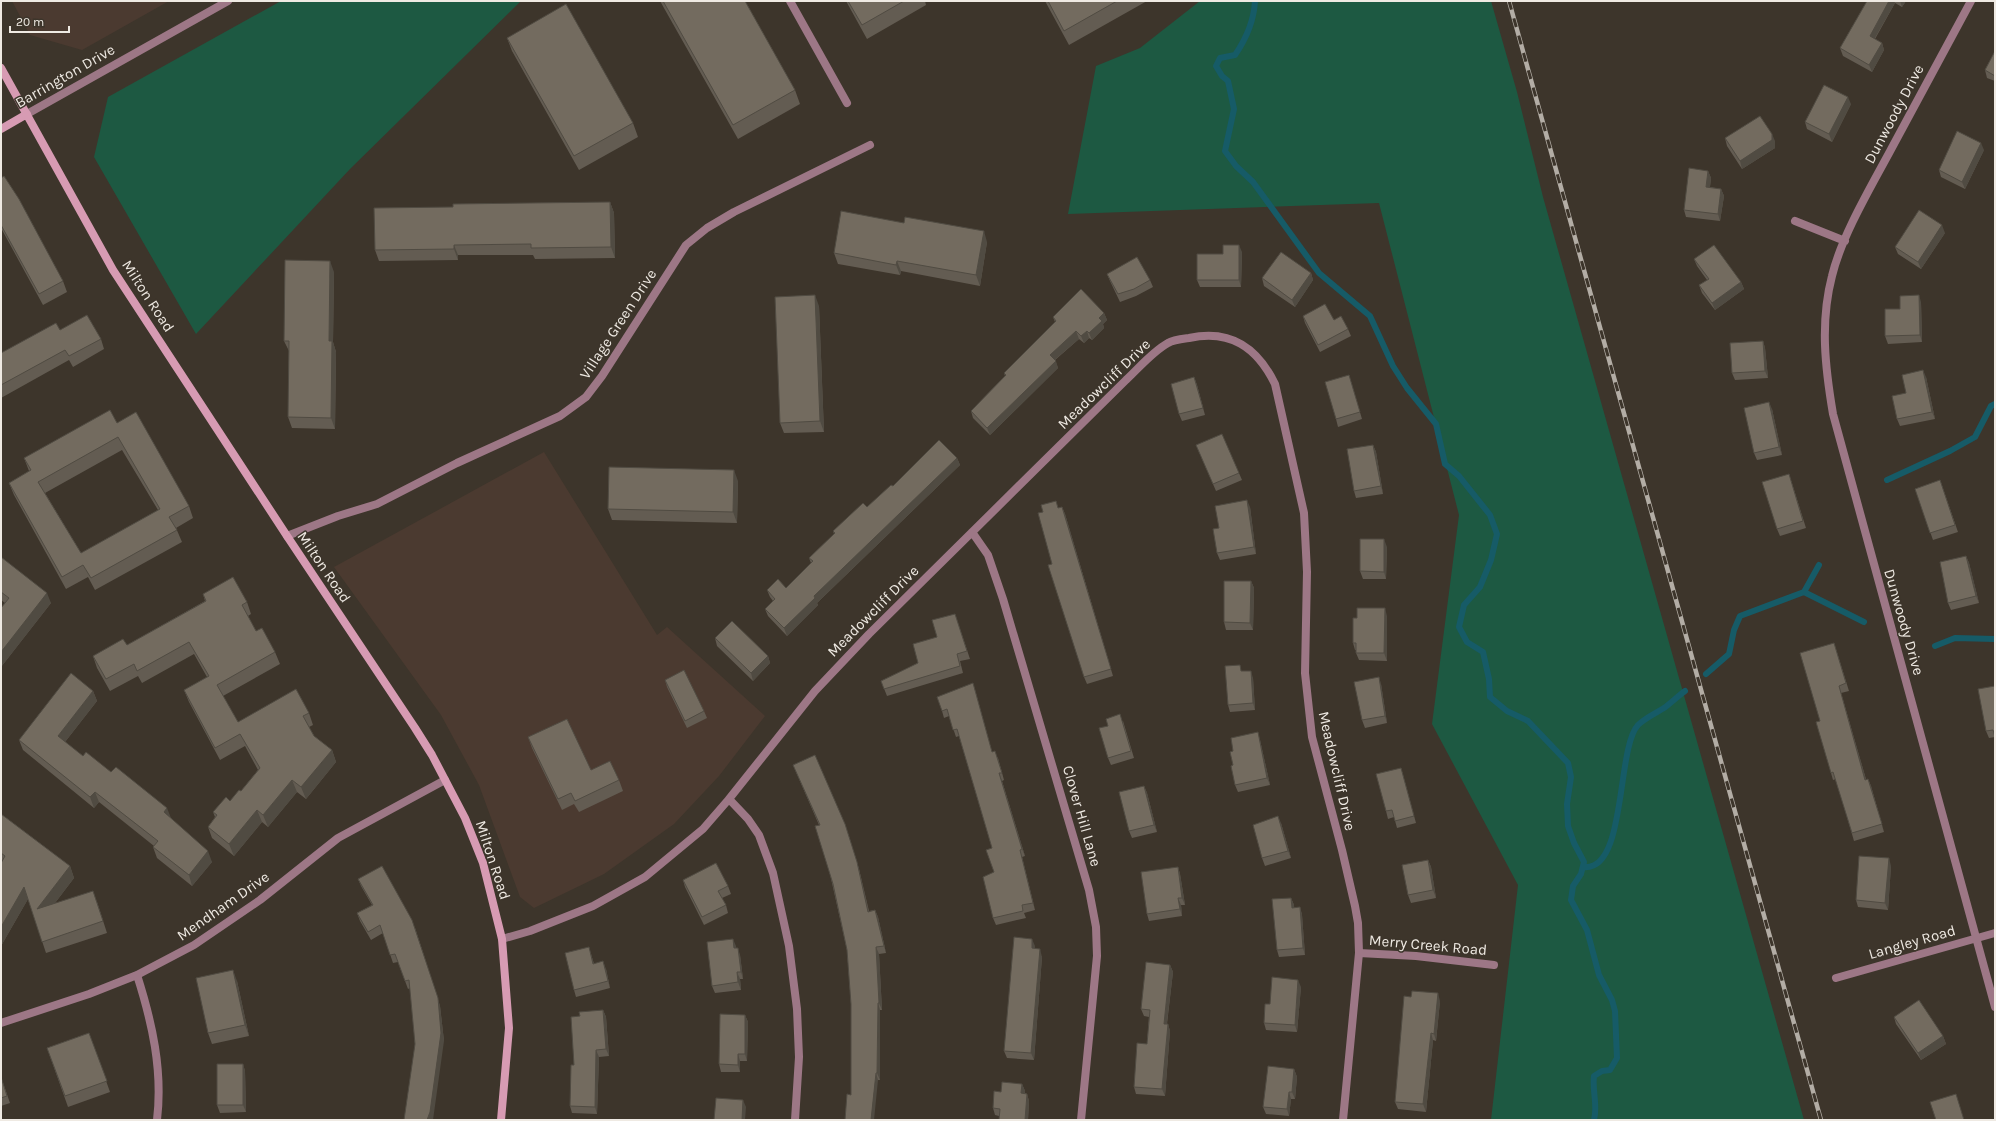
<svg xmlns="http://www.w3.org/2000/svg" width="1996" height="1121" font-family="Karla,sans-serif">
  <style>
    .commercial { fill: #4b3a30 }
    .green { fill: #1d5942 }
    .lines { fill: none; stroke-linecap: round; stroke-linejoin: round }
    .stream { stroke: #165b67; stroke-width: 6 }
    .street { stroke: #9d7786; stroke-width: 8 }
    .secondary { stroke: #d79bb3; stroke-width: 8 }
    .rail-casing { stroke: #b3ada5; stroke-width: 4.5 }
    .rail { stroke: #3d352b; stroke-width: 3; stroke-dasharray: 9; stroke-linecap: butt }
    .wall { fill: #635c52; fill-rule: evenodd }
    .shaded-wall { fill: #504b42 }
    .building { fill: #736b5f; stroke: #504b42; fill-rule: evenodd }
    .labels { text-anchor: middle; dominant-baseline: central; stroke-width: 3; stroke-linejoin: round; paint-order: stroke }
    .street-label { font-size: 15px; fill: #efeae3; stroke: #3d352b }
  </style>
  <rect width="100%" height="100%" fill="#3d352b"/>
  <path class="commercial" d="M12 1H169L82 50 30 35Z
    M544 452 657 635 667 627 765 716 719 776 674 824 604 874 534 908 520 897 479 785 441 715 334 567Z"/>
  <path class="green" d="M281 1H521L350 169 196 334 94 157 108 97Z
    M1200 1H1491L1517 92 1543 197 1804 1120H1491L1518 885 1432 724 1459 515 1379 203 1068 214 1096 66 1140 48Z"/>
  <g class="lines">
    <path class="stream" d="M1255 1C1254 20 1246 39 1235 55L1220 58 1216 66 1222 76 1228 81 1234 109 1225 151 1236 166 1253 182 1319 273 1370 316 1393 366 1407 388 1436 424 1445 464 1459 476 1490 515 1497 534 1491 560 1480 587 1464 605 1459 627 1467 642 1483 652 1489 679 1490 697 1507 711 1528 721 1568 763 1571 777 1567 804 1568 826 1574 843 1584 862 1581 874 1573 886 1571 900 1587 930 1599 975 1612 1000 1615 1011 1617 1058 1610 1070 1602 1071 1594 1076C1592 1091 1598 1105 1594 1120
      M1887 480 1950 451 1975 437 1991 406 1995 404
      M1804 592 1864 622
      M1935 646 1955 638 1995 639
      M1706 674 1729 654 1734 630 1740 616 1804 592 1819 565
      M1583 867C1627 873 1616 749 1638 725 1645 718 1656 713 1664 708 1671 703 1678 696 1685 691"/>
    <path class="street" d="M790 1 847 103
      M1971 1C1943 52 1916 104 1888 155 1869 190 1841 238 1832 276 1820 322 1825 367 1833 414L1995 1007
      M27 114 228 1
      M1795 221 1845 241
      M972 532 988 555 1003 599 1089 890 1096 927 1097 956 1081 1120
      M287 536 338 516 377 504 457 463 560 416 586 397 602 376 686 245 707 228 734 212 870 145
      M729 799 748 819 759 835 773 873 789 946 797 1009 799 1057 795 1120
      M502 939 530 931 593 906 645 877 703 829 729 799 815 691 869 634 1126 380C1139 368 1152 352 1168 343 1173 340 1182 339 1189 338 1230 329 1257 347 1275 384L1304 513 1307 572 1305 673 1312 737 1342 850 1355 906 1358 923 1359 953 1343 1120
      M1359 953 1416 956 1494 965
      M137 975C152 1022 163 1070 157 1120
      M1836 978 1995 933
      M1 1023 89 994 137 975 194 945 260 900 338 838 445 780"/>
    <path class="secondary" d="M1 68 113 270 287 536 415 728 432 755 465 818 483 863 502 939 509 1028 501 1120
      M1 129 27 114"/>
    <defs>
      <path id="rail" d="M1509 1 1821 1120"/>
    </defs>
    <use href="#rail" class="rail-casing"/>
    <use href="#rail" class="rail"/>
  </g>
  <path class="wall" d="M660 1H745L795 90 800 104 738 139Z
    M846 1H925L926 5 867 39Z
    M1045 1H1147L1069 45Z
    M1867 1H1906L1902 7 1895 3 1875 39 1882 43 1884 50 1872 72 1843 56 1840 48Z
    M507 38 633 123 638 137 579 170 512 51Z
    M1995 51V81L1987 78 1985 70Z
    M1851 104 1832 142 1807 129 1805 122Z
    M1725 138 1775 141V148L1742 169 1727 146Z
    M1984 150 1965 189 1941 177 1939 170Z
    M1708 171 1711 178 1710 187 1721 189 1724 196 1720 221 1686 217 1684 210Z
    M1 178 63 281 67 292 43 305 1 228Z
    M610 202 614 213 615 258 535 259 533 255H458V260L379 261 375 250 453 207Z
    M1945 233 1921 269 1898 254 1895 247Z
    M987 242 980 286 901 271 900 275 838 264 834 253Z
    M1242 252 1241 287H1200L1197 280 1223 254Z
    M1694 259 1741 282 1744 289 1715 310 1702 293 1699 285 1707 280 1697 266Z
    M334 272 333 342 336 352 335 429 292 428 288 417 289 351 284 341Z
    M1311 273 1313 280 1295 307 1264 286 1262 278Z
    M1107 274 1150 280 1153 287 1136 296 1120 302 1110 281Z
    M1921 302 1922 342 1888 344 1885 336 1900 309Z
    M819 306 824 432 784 433 780 423Z
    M1104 313 1107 320 1103 324 1104 328 1092 340 1089 338 1084 343 1079 339 1055 360 1058 368 990 435 973 418 971 411 1005 376 1004 373 1055 322 1053 317Z
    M1303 316 1334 320 1348 329 1351 336 1320 352 1305 323Z
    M60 330 101 339 104 349 73 367 69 360 1 398V353Z
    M1763 341 1765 348 1768 378 1735 380 1732 373Z
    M1349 375 1362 419 1338 427 1336 419Z
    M1194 377 1197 385 1205 415 1182 421 1179 414Z
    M1926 377 1935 419 1900 426 1897 419 1906 393Z
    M1772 409 1782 455 1757 460 1754 453Z
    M117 423 189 506 193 518 176 528 182 542 95 590 88 577 66 589 14 495 9 483 29 471 24 458ZM122 450 158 510 81 553 45 493Z
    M1196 445 1239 473 1242 480 1216 491Z
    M1373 445 1376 452 1383 494 1356 498 1354 491Z
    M957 458 960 465 817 603 818 605 787 636 768 616 765 609 773 601 770 597 767 590 786 588 811 563 809 558 834 534 833 531 867 507 893 486Z
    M1789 474 1806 528 1780 536 1777 529Z
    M1940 480 1958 532 1933 540 1915 489Z
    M738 481 737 523 612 520 608 509Z
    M1056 501 1058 508 1062 507 1065 514 1113 676 1087 684 1084 677 1052 564 1043 512Z
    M1250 507 1256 554 1220 560 1217 553 1219 528Z
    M1387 547 1386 579H1363L1360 571Z
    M1966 556 1969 563 1979 603 1951 610 1948 603Z
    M1 557 51 603 1 667V608L5 603 1 600Z
    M1251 581 1254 588 1253 630H1226L1224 622Z
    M203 594 247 602 251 614 248 616 256 631 275 652 280 664 223 696 238 722 309 713 313 725 309 727 314 736 332 750 336 762 306 799 297 792 268 827 262 822 234 856 212 838 208 827 215 817 213 812 230 801 241 791 258 770 245 746 220 760 189 702 184 690 207 677 194 654 142 683 138 676 110 691 97 668 93 656 127 645 205 601Z
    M955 614 970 659 960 661 963 673 887 696 881 681 918 663Z
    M1387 616V661L1359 660 1356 653V650H1355L1353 643Z
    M715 638 768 656 770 663 753 681 717 646Z
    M1834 643 1849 691 1841 693 1866 779H1868L1871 786 1884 832 1854 841 1836 779 1833 780 1831 773 1820 721Z
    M1242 671 1253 678 1255 710 1230 712 1228 705Z
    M665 680 704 711 707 718 687 728 667 687Z
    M1381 684 1387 723 1365 728 1362 720Z
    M1995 686V737L1989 738 1986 731Z
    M975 690 992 752 998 758 1004 780 1002 781 1025 856 1022 857 1035 910 1024 913 1026 918 996 925 993 918 994 872 992 848 959 736 956 737 949 716 944 718 942 711Z
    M93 691 97 701 65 742 83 756 171 818 212 862 192 886 157 858 153 847 154 846 99 802 94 808 23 750 19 740Z
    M1123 721 1134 758 1111 765 1108 758Z
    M528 737 591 770 619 780 623 791 579 812 574 804 562 810 532 748Z
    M1260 740 1270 785 1238 792 1235 785Z
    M793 765 845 824 859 869 869 911 875 910 878 917 886 953 879 954 882 1010H880V1080H878L851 1095V1004L847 950 819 825Z
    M1401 768 1403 775 1416 823 1397 828 1394 817 1388 819 1386 811Z
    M1144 786 1147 793 1157 832 1132 838 1129 831Z
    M1 814 70 866 74 878 55 903 97 902 107 933 46 953 28 899 1 946V863L2 862 1 861Z
    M1281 823 1291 858 1265 866 1262 858Z
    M1428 860 1431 867 1436 898 1411 903 1408 895Z
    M1891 866 1888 910 1858 907 1856 900Z
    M1178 867 1180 874 1185 905H1181L1182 916 1149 921 1147 914Z
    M358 879 415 928 440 1006 444 1041 415 1044 410 988 408 989 398 962 393 963 383 933 371 940 360 921 357 913 372 905 361 886Z
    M683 880 728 886 731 894 722 898 726 905 728 913 704 925 685 887Z
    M1291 898 1294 905V908L1300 907 1302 915 1305 955 1279 957 1277 950Z
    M736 946V948L740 955 743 979H740L741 990 715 993 712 986Z
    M1035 946V949L1042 957 1034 1060 1007 1058 1004 1051Z
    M591 954 594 964 606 969 610 988 576 997 574 990Z
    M1170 965 1173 972 1167 1024H1168L1170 1031 1165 1096 1136 1094 1134 1087 1147 1044 1149 1017 1144 1016 1141 1009Z
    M237 981 249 1036 212 1044 208 1033Z
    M1301 987 1297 1032 1266 1030 1264 1023 1270 1004Z
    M1440 1001 1436 1041 1433 1040 1426 1112 1398 1109 1395 1102Z
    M603 1010 606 1017 609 1056 599 1057 597 1114 572 1113 570 1106 580 1016Z
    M745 1015 748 1022 747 1061H740V1072H721L719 1064Z
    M1894 1017 1943 1036 1946 1044 1921 1060 1896 1024Z
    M89 1033 110 1092 68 1107 47 1048Z
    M243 1064 245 1071 246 1112 220 1113 217 1105Z
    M1294 1069 1297 1077 1295 1099H1291L1289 1116 1266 1114 1263 1107Z
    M1 1077 10 1103 1 1106Z
    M1022 1084 1025 1091V1093L1027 1094 1029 1101 1028 1120H999V1116L995 1115 993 1108 1001 1092Z"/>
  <path class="shaded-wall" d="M1889 1H1894L1895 3 1872 43 1870 36Z
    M1900 1H1906L1902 7Z
    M1882 43 1884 50 1872 72 1869 65Z
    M1848 97 1851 104 1832 142 1829 134Z
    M1772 134 1775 141V148L1742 169 1740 161Z
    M1981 143 1984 150 1965 189 1962 182Z
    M1708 171 1711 178 1709 194 1706 187Z
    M1721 189 1724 196 1720 221 1718 214Z
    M610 202 614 213 615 258 611 247Z
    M1942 225 1945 233 1921 269 1918 262Z
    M984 231 987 242 980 286 976 275Z
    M454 245 458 255V260L454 249Z
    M1239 245 1242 252 1241 287 1239 280Z
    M330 261 334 272 333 342 336 352 335 429 331 418 329 341Z
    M897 261 901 271 900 275 896 265Z
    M1311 273 1313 280 1295 307 1292 300Z
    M1741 282 1744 289 1715 310 1712 303Z
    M815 295 819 306 824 432 820 421Z
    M1919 295 1921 302 1922 342 1920 335Z
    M1104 313 1107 320 1103 324 1104 328 1092 340 1089 333 1099 318Z
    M1076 331 1079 339 1052 362 1050 355Z
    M1087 331 1089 338 1084 343 1081 336Z
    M1763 341 1765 348 1768 378 1765 371Z
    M1056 361 1058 368 990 435 987 428Z
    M1923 370 1926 377 1935 419 1932 412Z
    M1194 377 1197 385 1205 415 1203 408Z
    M1769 402 1772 409 1782 455 1779 447Z
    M1373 445 1376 452 1383 494 1381 486Z
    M957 458 960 465 817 603 818 605 787 636 784 628 814 596Z
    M734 470 738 481 737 523 733 512Z
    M1247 500 1250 507 1256 554 1254 547Z
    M1062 507 1065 514 1113 676 1111 669Z
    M1384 539 1387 547 1386 579 1384 572Z
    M1966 556 1969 563 1979 603 1976 596Z
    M1251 581 1254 588 1253 630 1250 623Z
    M47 593 51 603 1 667V652Z
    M1385 608 1387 616V661L1384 653Z
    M768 656 770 663 753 681 751 673Z
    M1251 671 1253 678 1255 710 1253 703Z
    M1379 677 1381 684 1387 723 1385 716Z
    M1839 686 1841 693 1868 787 1865 780Z
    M93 691 97 701 61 747 58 736Z
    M1258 732 1260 740 1270 785 1267 778Z
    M332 750 336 762 306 799 301 787Z
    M999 773 1002 781 1025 856 1022 849Z
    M1868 779 1871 786 1884 832 1882 824Z
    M292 780 297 792 268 827 263 815Z
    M1144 786 1147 793 1157 832 1154 825Z
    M95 792 99 802 94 808 90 797Z
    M167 808 171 818 164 812Z
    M257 810 262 822 234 856 229 844Z
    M1278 816 1281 823 1291 858 1288 851Z
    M845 824 859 869 870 919 868 912Z
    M1020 850 1022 857 1035 910 1033 903Z
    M208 851 212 862 192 886 189 875Z
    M1889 858 1891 866 1888 910 1885 903Z
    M1428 860 1431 867 1436 898 1433 890Z
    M70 866 74 878 42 920 37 909Z
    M1178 867 1180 874 1185 905 1182 898Z
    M24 887 28 899 1 946V927Z
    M1178 898 1181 905 1182 916 1180 909Z
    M1291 898 1294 905 1295 915 1292 908Z
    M1300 907 1302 915 1305 955 1303 948Z
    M875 910 878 917 886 953 884 946Z
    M415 928 440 1006 444 1041 433 1120H427Z
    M733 939 736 946 737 955 734 948Z
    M1032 939 1035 946 1034 956 1032 948Z
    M589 947 591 954 596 971 593 964Z
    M876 947 879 954 882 1010 879 1003Z
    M738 948 740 955 743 979 741 972Z
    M1040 949 1042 957 1034 1060 1031 1053Z
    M603 961 606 969 610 988 608 981Z
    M1170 965 1173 972 1166 1030 1164 1024Z
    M233 970 237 981 249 1036 245 1025Z
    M737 972 740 979 741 990 738 982Z
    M1298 980 1301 987 1297 1032 1295 1025Z
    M1438 993 1440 1001 1436 1041 1434 1034Z
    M878 1003 880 1010V1080L877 1073Z
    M603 1010 606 1017 609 1056 606 1049Z
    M745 1015 748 1022 747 1061 745 1054Z
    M1168 1024 1170 1031 1165 1096 1162 1089Z
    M1431 1033 1433 1040 1426 1112 1423 1104Z
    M1943 1036 1946 1044 1921 1060 1918 1053Z
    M596 1050 599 1057 597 1114 595 1107Z
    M738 1054 740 1061V1072L738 1065Z
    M243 1064 245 1071 246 1112 243 1105Z
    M1294 1069 1297 1077 1295 1099 1292 1092Z
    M876 1073 878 1080 874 1120H871Z
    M1022 1084 1025 1091 1024 1100 1021 1093Z
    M1289 1092 1291 1099 1289 1116 1287 1109Z
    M1027 1094 1029 1101 1028 1120H1025Z
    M743 1100 746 1107 745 1120H742Z"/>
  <path class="building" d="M663 1H745L795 90 733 125Z
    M848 1H904L862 25Z
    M1048 1H1117L1064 31Z
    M1867 1H1889L1870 36 1882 43 1869 65 1840 48Z
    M566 4 633 123 574 156 507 38Z
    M1995 51V76L1985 70Z
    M1824 85 1848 97 1829 134 1805 122Z
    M1760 116 1772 134V140L1740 161 1725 138Z
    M1957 131 1981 143 1962 182 1939 170Z
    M1689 168 1708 171 1706 187 1721 189 1718 214 1684 210Z
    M4 176 19 199 63 281 39 294 1 225V178Z
    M610 202 611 247 531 248V244L454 245V249L375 250 374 208 453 207V204Z
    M1919 210 1942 225 1918 262 1895 247Z
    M841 211 904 223 905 217 984 231 976 275 897 261 896 265 834 253Z
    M1223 245H1239V280H1197V254H1223Z
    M1714 245 1741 282 1712 303 1699 285 1709 279 1694 259Z
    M1281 252 1311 273 1292 300 1262 278Z
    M1137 257 1150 280 1134 289 1118 294 1107 274Z
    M285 260 330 261 329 341H332L331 418 288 417 289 341H284Z
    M1081 289 1104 313 1099 318 1102 321 1089 333 1087 331 1081 336 1076 331 1050 355 1056 361 987 428 971 411 1006 375 1004 373 1056 321 1053 317Z
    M815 295 820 421 780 423 775 297Z
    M1919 295 1920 335 1885 336V309H1900V296Z
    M1325 304 1334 320 1341 316 1348 329 1318 345 1303 316Z
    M87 315 101 339 69 356 65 350 1 385V353L56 323 60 330Z
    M1763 341 1765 371 1732 373 1730 343Z
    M1923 370 1932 412 1897 419 1892 396 1906 393 1902 375Z
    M1349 375 1360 412 1336 419 1325 382Z
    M1194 377 1203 408 1179 414 1171 384Z
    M1769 402 1779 447 1754 453 1744 408Z
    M110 410 117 423 136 412 189 506 169 517 177 530 91 578 83 565 62 577 9 483 31 470 24 458ZM118 437 160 509 81 553 38 482Z
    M1222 434 1239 473 1213 484 1196 445Z
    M939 440 957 458 814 596 815 598 784 628 765 609 775 599 767 590 778 579 786 588 813 561 809 558 835 533 833 531 863 503 867 507 891 485 893 486Z
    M1373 445 1381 486 1354 491 1347 449Z
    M609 467 734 470 733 512 608 509Z
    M1789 474 1803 521 1777 529 1762 482Z
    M1940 480 1955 525 1930 533 1915 489Z
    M1247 500 1254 547 1217 553 1213 529 1219 528 1215 506Z
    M1056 501 1058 508 1062 507 1111 669 1084 677 1048 565 1052 564 1038 513 1043 512 1041 505Z
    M1360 539H1384V572L1360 571Z
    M1966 556 1976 596 1948 603 1940 562Z
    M1 557 47 593 1 652V608L9 598 1 592Z
    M233 577 247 602 242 605 256 631 262 628 275 652 217 685 238 722 296 689 309 713 303 716 314 736 332 750 301 787 292 780 263 815 257 810 229 844 208 827 217 815 213 812 226 797 230 801 239 790 241 791 260 768 240 734 215 748 184 690 209 676 189 642 137 671 134 664 106 679 93 656 123 639 127 645 206 601 203 594Z
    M1224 581H1251L1250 623 1224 622Z
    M1357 608H1385L1384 653H1356V643H1353V618H1357Z
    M955 614 967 651 957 654 960 666 884 689 881 681 918 663 913 644 937 637 932 620Z
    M732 621 768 656 751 673 715 638Z
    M1834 643 1846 683 1839 686 1865 780 1868 779 1882 824 1852 833 1833 772 1831 773 1816 722 1820 721 1800 653Z
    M1240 665 1241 671H1251L1253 703 1228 705 1225 666Z
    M684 670 704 711 685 721 665 680Z
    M71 673 93 691 58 736 83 756 86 752 111 772 116 767 167 808 164 812 208 851 189 875 153 847 158 841 95 792 90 797 19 740Z
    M1379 677 1385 716 1362 720 1354 682Z
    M973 683 992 752 995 751 1002 773H999L1022 849 1020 850 1033 903 1022 905 1023 911 993 918 983 877 994 872 986 850 992 848 957 729 953 730 947 709 942 711 937 697Z
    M1995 686V737L1993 730 1986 731 1978 689Z
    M1120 714 1131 751 1108 758 1099 728 1108 726 1106 719Z
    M567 719 591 770 610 761 619 780 575 801 571 793 558 799 528 737Z
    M1258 732 1267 778 1235 785 1231 766 1233 765 1230 752 1233 751 1231 738Z
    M815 755 845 824 857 862 868 912 875 910 884 946 876 947 879 1003H878L877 1073H876L871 1120H845L847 1094 851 1095V1004L847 950 833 884 815 826 820 825 793 765Z
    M1401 768 1414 816 1395 821 1392 810 1386 811 1376 774Z
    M1144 786 1154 825 1129 831 1119 792Z
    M1 814 70 866 37 909 93 891 103 921 42 942 24 887 1 927V863L5 856 1 853Z
    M1278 816 1288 851 1262 858 1253 825Z
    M1859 856 1889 858 1885 903 1856 900Z
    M1428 860 1433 890 1408 895 1402 865Z
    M716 863 728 886 718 891 726 905 702 917 683 880Z
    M382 866 412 920 438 998 441 1033 430 1112 427 1120H404L415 1044 409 980 405 981 395 954 390 955 380 925 368 932 357 913 373 905 358 879Z
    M1178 867 1182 898H1178L1180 909 1147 914 1141 872Z
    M1291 898 1292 908 1300 907 1303 948 1277 950 1272 899Z
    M1014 937 1032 939V948L1040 949 1031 1053 1004 1051Z
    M733 939 734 948H738L741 972H737L738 982 712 986 707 942Z
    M589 947 593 964 603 961 608 981 574 990 565 953Z
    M1146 962 1170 965 1164 1024H1168L1162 1089 1134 1087 1137 1043 1147 1044 1150 1010 1141 1009Z
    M233 970 245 1025 208 1033 196 978Z
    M1272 977 1298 980 1295 1025 1264 1023 1265 1004H1270Z
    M1412 991 1438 993 1434 1034 1431 1033 1423 1104 1395 1102 1404 996 1411 997Z
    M1919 1000 1943 1036 1918 1053 1894 1017Z
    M603 1010 606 1049 596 1050 595 1107 570 1106 571 1065H574L571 1017 580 1016 579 1012Z
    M720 1014 745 1015V1054H738V1065L719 1064Z
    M89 1033 107 1081 65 1096 47 1048Z
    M217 1064H243V1105H217Z
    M1268 1066 1294 1069 1292 1092H1289L1287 1109 1263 1107Z
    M1 1077 7 1096 1 1098Z
    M1002 1082 1022 1084 1021 1093 1027 1094 1025 1120H999L1000 1109 993 1108 994 1091 1001 1092Z
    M1956 1094 1964 1120H1936L1930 1102Z
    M716 1098 743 1100 742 1120H714Z"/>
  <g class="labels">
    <g class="street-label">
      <text transform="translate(65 76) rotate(-30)">Barrington Drive</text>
      <text transform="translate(1894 114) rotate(-62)">Dunwoody Drive</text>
      <text transform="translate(148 296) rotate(57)">Milton Road</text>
      <text transform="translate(618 324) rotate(-57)">Village Green Drive</text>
      <text transform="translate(1104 384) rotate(-44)">Meadowcliff Drive</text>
      <text transform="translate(324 567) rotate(56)">Milton Road</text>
      <text transform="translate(873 611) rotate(-45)">Meadowcliff Drive</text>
      <text transform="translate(1904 622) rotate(74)">Dunwoody Drive</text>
      <text transform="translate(1337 771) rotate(77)">Meadowcliff Drive</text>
      <text transform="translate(1082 816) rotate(74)">Clover Hill Lane</text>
      <text transform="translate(493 860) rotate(72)">Milton Road</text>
      <text transform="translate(223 906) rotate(-35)">Mendham Drive</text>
      <text transform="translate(1912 942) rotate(-16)">Langley Road</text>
      <text transform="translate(1428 945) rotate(5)">Merry Creek Road</text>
    </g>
  </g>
  <rect width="1996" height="1121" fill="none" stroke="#efeae3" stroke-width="4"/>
  <path d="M10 26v6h59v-6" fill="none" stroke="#efeae3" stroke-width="2"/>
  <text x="16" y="26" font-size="12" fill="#efeae3" stroke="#3d352b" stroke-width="3" paint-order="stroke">20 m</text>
</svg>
